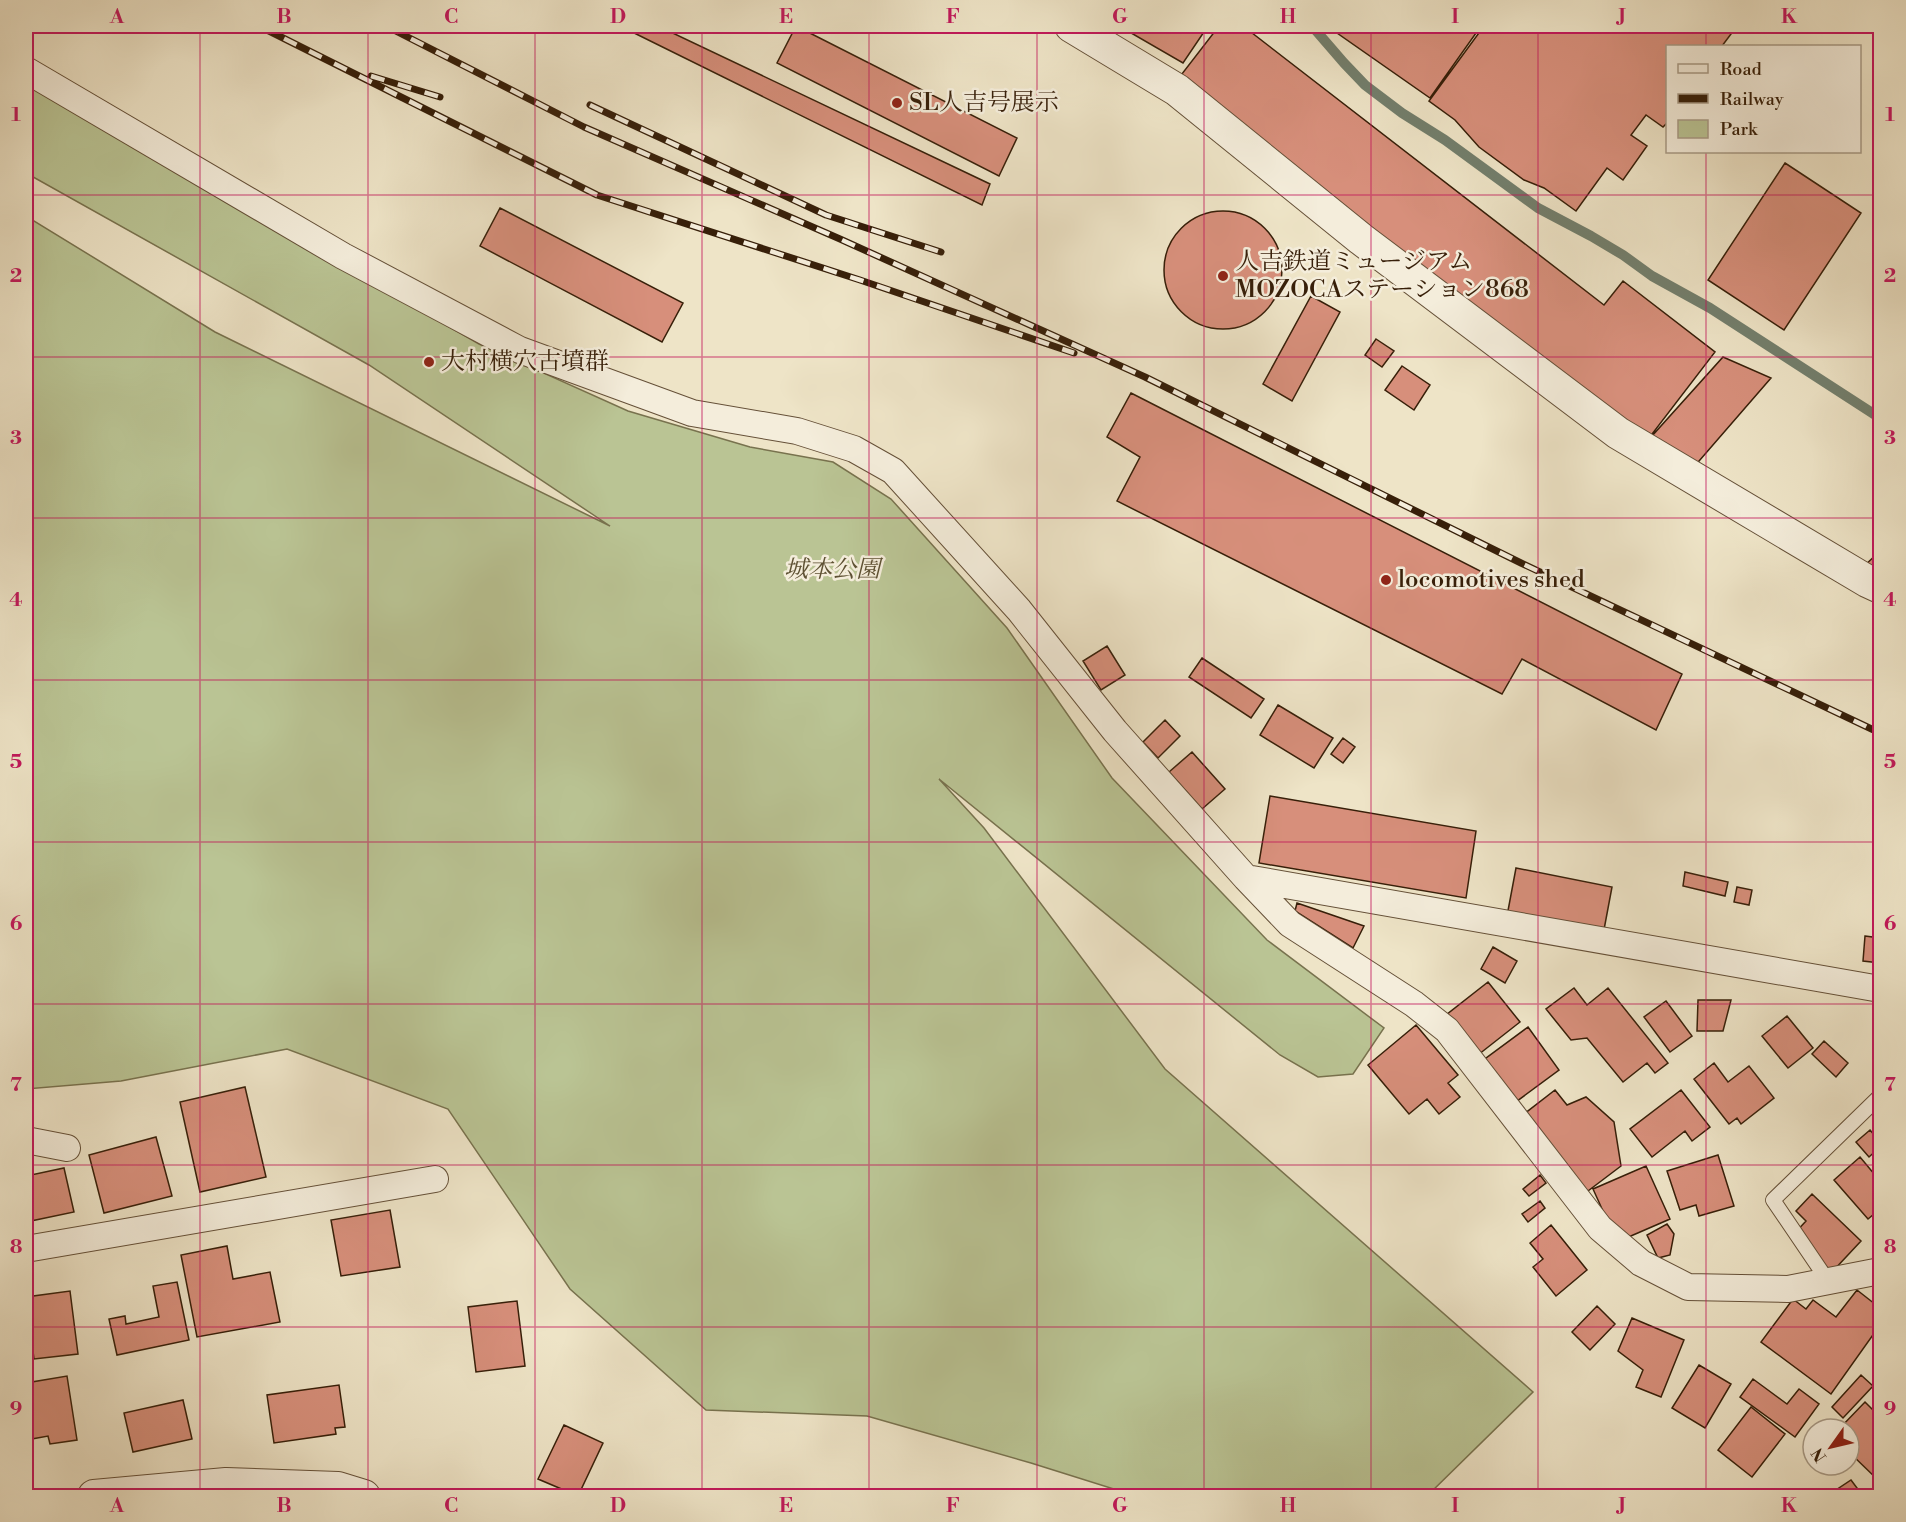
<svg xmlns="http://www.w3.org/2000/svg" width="1906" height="1522" font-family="'Libre Bodoni','Noto Serif JP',serif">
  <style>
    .green { fill: #bac494; stroke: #78724e; stroke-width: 1.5 }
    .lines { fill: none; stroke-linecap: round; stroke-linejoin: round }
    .stream { stroke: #737f6d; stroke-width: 10 }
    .building { fill: #d78f7b; stroke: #371f09; stroke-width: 1.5 }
    .service-casing { stroke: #655038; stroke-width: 16 }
    .minor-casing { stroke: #655038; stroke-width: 28 }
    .tertiary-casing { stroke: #655038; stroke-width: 34 }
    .service { stroke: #f4eddb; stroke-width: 14 }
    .minor { stroke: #f4eddb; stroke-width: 26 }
    .tertiary { stroke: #f4eddb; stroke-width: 32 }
    .rail-casing { stroke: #371f09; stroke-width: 7 }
    .rail { stroke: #f4eddb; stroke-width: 4.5; stroke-dasharray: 14; stroke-linecap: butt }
    .grid { fill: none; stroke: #c2185b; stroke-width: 1.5; stroke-opacity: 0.55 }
    .poi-dot { fill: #8f2418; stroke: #f4eddb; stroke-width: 2 }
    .labels { text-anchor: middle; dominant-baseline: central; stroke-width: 5; stroke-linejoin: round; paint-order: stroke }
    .poi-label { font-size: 24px; fill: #371f09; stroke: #f4eddb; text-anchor: start }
    .park-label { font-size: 24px; font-style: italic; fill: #5e5133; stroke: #f4eddb }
    .neatline { fill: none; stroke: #c2185b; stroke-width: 2 }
    .grid-label { font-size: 20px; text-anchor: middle; font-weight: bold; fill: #c2185b }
  </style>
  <rect width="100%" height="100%" fill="#eee4c7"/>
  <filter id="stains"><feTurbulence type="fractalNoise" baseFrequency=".00333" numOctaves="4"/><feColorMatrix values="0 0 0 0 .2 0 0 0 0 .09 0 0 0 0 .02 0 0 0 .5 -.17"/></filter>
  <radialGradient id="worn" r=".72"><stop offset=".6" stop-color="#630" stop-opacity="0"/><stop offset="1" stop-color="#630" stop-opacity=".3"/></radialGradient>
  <path class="green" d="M26 82 479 344 628 411 750 447 833 462 891 499 1007 628 1112 778 1267 940 1384 1028 1353 1074 1318 1077 1280 1055 939 779 984 828 1165 1069 1533 1392 1427 1496H1136L1031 1463 867 1416 706 1410 570 1289 448 1109 287 1049 121 1081 26 1089V216L215 332 610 526 369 365 26 173Z"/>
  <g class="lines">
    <path class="stream" d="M1312 26 1344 63 1365 85 1402 113 1445 140 1538 208 1591 236 1623 255 1652 276 1710 308 1880 418"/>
  </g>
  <path class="building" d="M620 26H658L990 184 982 205Z
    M796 26 1017 138 999 176 777 63Z
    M1119 26H1208L1183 63Z
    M1219 26H1243L1604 305 1623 281 1715 352 1646 442 1178 79Z
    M1327 26H1481L1430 98Z
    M1484 26H1737L1722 46H1668V122L1663 127 1646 115 1631 135 1647 146 1623 180 1607 168 1576 211 1544 188 1524 180 1479 147 1455 120 1429 101Z
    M1785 163 1861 213 1784 330 1708 280Z
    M500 208 683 303 662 342 480 246Z
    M1164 270a59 59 0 1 1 118 0a59 59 0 1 1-118 0Z
    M1311 296 1340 312 1292 401 1263 384Z
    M1376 339 1394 351 1382 367 1365 355Z
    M1723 357 1771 378 1693 468 1652 436Z
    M1402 366 1430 385 1414 410 1385 390Z
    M1131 393 1682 674 1656 730 1522 659 1502 694 1117 501 1140 457 1107 437Z
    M1880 551V578L1861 569Z
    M1107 646 1125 675 1101 690 1083 661Z
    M1202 658 1264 699 1251 718 1189 677Z
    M1278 705 1333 738 1314 768 1260 735Z
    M1165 720 1180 736 1158 758 1143 742Z
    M1343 738 1355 747 1343 763 1331 754Z
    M1192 752 1225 789 1202 809 1169 772Z
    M1270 796 1476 831 1466 898 1259 863Z
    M1516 868 1612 887 1603 935 1507 916Z
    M1685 872 1728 882 1725 896 1683 886Z
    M1737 887 1752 890 1749 905 1734 902Z
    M1297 903 1364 926 1353 948 1295 911Z
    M1865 936 1880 938V963L1863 961Z
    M1493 947 1517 961 1505 983 1481 969Z
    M1488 982 1520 1022 1469 1062 1437 1022Z
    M1574 988 1587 1005 1608 988 1668 1063 1655 1073 1647 1063 1623 1082 1587 1038 1571 1040 1546 1009Z
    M1698 1000H1731L1723 1031H1697Z
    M1666 1001 1692 1036 1670 1052 1644 1017Z
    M1787 1016 1813 1048 1788 1068 1762 1036Z
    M1416 1025 1458 1075 1448 1083 1460 1097 1439 1114 1427 1099 1409 1114 1368 1065Z
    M1528 1027 1559 1070 1505 1110 1474 1067Z
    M1824 1041 1848 1063 1836 1077 1812 1054Z
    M1714 1063 1728 1082 1749 1066 1774 1098 1741 1124 1737 1118 1729 1124 1694 1079Z
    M245 1087 266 1177 200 1192 180 1102Z
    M1555 1090 1567 1105 1586 1097 1614 1122 1621 1166 1576 1200 1515 1121Z
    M1681 1090 1710 1127 1692 1141 1685 1131 1652 1157 1630 1129Z
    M1870 1130 1880 1142V1147L1869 1157 1856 1142Z
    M156 1137 172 1196 104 1213 89 1155Z
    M1718 1155 1734 1206 1699 1216 1696 1205 1680 1210 1667 1171Z
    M1860 1157 1880 1181V1209L1868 1219 1834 1180Z
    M1646 1166 1670 1219 1617 1242 1593 1189Z
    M64 1168 74 1212 26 1222V1176Z
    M1540 1175 1546 1183 1529 1196 1523 1189Z
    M1812 1194 1861 1241 1832 1272 1793 1235 1806 1221 1796 1211Z
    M1540 1201 1545 1208 1528 1222 1522 1214Z
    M390 1210 400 1267 341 1276 331 1220Z
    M1667 1224 1674 1234 1670 1255 1658 1258 1647 1235Z
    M1551 1225 1587 1270 1556 1296 1533 1267 1543 1259 1530 1243Z
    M227 1246 233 1279 270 1272 280 1322 197 1337 181 1255Z
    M177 1282 189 1340 117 1355 109 1319 125 1316 126 1324 159 1317 153 1286Z
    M1857 1290 1880 1308V1325L1831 1394 1761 1342 1793 1299 1806 1309 1813 1300 1836 1317Z
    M70 1291 78 1354 34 1359 26 1297Z
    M517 1301 525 1366 476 1372 468 1307Z
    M1597 1306 1615 1324 1590 1350 1572 1332Z
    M1632 1318 1684 1340 1661 1397 1636 1387 1643 1370 1618 1351Z
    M1880 1338V1353L1873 1346Z
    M1699 1365 1731 1384 1705 1428 1672 1408Z
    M1861 1375 1873 1386 1843 1418 1832 1407Z
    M67 1376 77 1440 50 1444 48 1436 26 1440V1383Z
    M1753 1379 1787 1404 1799 1389 1819 1404 1795 1437 1740 1397Z
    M339 1385 345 1427 335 1428 336 1434 274 1443 267 1395Z
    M183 1400 192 1439 133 1452 124 1413Z
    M1865 1402 1880 1417V1482L1849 1452V1429H1839Z
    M1751 1407 1785 1434 1752 1477 1718 1450Z
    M564 1425 603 1443 578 1496 538 1479Z
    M1851 1480 1863 1496H1836L1833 1492Z"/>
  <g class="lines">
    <defs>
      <path id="service" d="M1828 1281 1773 1200 1880 1096"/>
      <path id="minor" d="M26 70 343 256 520 350 692 413 797 431 854 449 893 471 1019 610 1115 731 1246 878 1290 924 1414 1004 1447 1030 1600 1228 1641 1263 1688 1287 1788 1289 1880 1271
        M1246 878 1880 989
        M26 1140 67 1148
        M26 1249 435 1179"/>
      <path id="tertiary" d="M1071 26 1177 90 1361 239 1618 433 1867 581 1880 587
        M94 1496 226 1484 338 1488 364 1496"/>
    </defs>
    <use href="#service" class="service-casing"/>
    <use href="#minor" class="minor-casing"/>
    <use href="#tertiary" class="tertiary-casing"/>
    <use href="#service" class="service"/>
    <use href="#minor" class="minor"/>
    <use href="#tertiary" class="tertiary"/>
    <defs>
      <path id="rail" d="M259 26 597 195 860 280 1074 353
        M386 26 584 127 840 239 1145 377 1521 563 1880 733
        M371 76 440 97
        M590 105 826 215 941 252"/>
    </defs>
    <use href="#rail" class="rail-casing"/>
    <use href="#rail" class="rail"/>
  </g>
  <path class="grid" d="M200 26V1496M368 26V1496M535 26V1496M702 26V1496M869 26V1496M1037 26V1496M1204 26V1496M1371 26V1496M1538 26V1496M1706 26V46M1706 152V1496M26 195H1880M26 357H1880M26 518H1880M26 680H1880M26 842H1880M26 1004H1880M26 1165H1880M26 1327H1880"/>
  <g class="poi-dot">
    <circle cx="897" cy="103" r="6"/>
    <circle cx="1223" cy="276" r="6"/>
    <circle cx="429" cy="362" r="6"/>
    <circle cx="1386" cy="580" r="6"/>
  </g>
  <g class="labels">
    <g class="poi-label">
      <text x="909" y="103">SL人吉号展示</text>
      <text x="1235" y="262">人吉鉄道ミュージアム<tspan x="1235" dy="28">MOZOCAステーション868</tspan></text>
      <text x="441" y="362">大村横穴古墳群</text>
      <text x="1398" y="580">locomotives shed</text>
    </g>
    <g class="park-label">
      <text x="832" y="570">城本公園</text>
    </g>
  </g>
  <rect width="1906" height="1522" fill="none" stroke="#eee4c7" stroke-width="66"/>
  <rect x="1666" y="45" width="195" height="108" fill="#f4eddb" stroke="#a89b87" stroke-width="1.5"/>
  <rect x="1678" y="64" width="30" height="9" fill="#f4eddb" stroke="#a89b87" stroke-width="1.5"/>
  <text x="1720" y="75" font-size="18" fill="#371f09">Road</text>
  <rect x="1678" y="94" width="30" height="9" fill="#371f09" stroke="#a89b87" stroke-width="1.5"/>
  <text x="1720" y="105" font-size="18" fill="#371f09">Railway</text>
  <rect x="1678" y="120" width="30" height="18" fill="#bac494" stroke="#a89b87" stroke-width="1.5"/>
  <text x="1720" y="135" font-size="18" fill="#371f09">Park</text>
  <g transform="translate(1831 1447) rotate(236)"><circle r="28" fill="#f4eddb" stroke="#a89b87" stroke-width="1.5"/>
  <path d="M0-4.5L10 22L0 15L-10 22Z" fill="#8f2418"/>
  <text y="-9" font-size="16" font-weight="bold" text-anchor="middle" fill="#371f09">N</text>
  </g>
  <rect x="33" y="33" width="1840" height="1456" class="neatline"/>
  <g class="grid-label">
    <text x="117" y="23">A</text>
    <text x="284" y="23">B</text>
    <text x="451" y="23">C</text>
    <text x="618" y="23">D</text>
    <text x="786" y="23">E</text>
    <text x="953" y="23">F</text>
    <text x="1120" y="23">G</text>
    <text x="1288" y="23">H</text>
    <text x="1455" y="23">I</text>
    <text x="1622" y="23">J</text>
    <text x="1789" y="23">K</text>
    <text x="16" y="121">1</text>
    <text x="1890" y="121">1</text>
    <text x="16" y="282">2</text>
    <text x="1890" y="282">2</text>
    <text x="16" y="444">3</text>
    <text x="1890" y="444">3</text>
    <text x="16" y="606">4</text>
    <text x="1890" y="606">4</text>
    <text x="16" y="768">5</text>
    <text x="1890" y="768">5</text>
    <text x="16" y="930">6</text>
    <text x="1890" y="930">6</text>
    <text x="16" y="1091">7</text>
    <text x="1890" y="1091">7</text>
    <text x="16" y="1253">8</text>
    <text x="1890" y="1253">8</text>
    <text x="16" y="1415">9</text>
    <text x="1890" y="1415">9</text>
    <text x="117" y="1512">A</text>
    <text x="284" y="1512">B</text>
    <text x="451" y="1512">C</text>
    <text x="618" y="1512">D</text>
    <text x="786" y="1512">E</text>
    <text x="953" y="1512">F</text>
    <text x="1120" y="1512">G</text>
    <text x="1288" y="1512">H</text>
    <text x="1455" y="1512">I</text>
    <text x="1622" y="1512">J</text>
    <text x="1789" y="1512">K</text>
  </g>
  <rect width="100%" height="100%" filter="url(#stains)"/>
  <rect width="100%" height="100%" fill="url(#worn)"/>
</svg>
